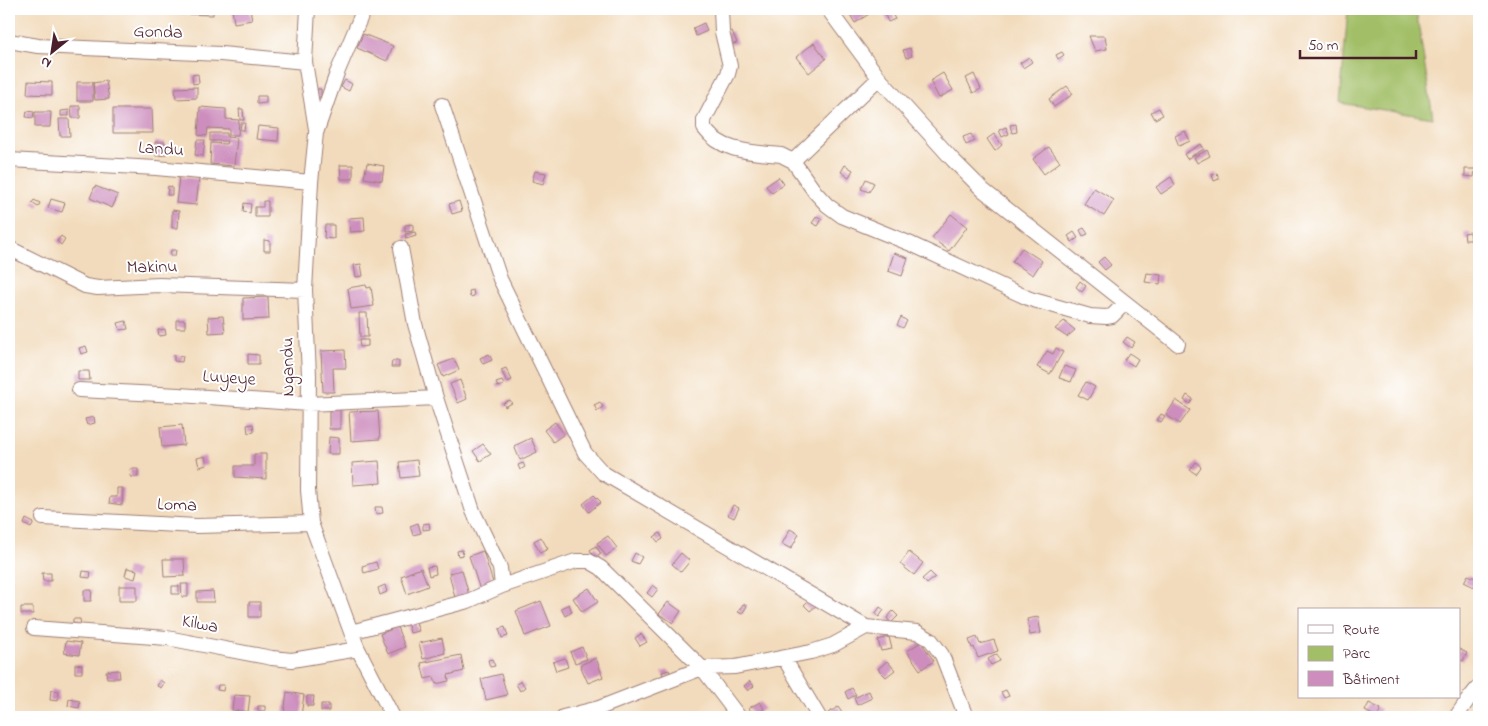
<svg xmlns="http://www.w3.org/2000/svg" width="1488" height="726" font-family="'Indie Flower',sans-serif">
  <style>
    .green { fill: #a2bf67; stroke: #766f49 }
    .building { fill: #cd8ebe }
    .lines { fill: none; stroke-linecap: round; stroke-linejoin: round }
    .street-casing { stroke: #9e7d74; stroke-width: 16 }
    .street { stroke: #fff; stroke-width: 14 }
    .labels { text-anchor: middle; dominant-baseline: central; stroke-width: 4; stroke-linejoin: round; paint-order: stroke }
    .street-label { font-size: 18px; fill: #4a1f2b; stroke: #fff }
  </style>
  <rect width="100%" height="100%" fill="#fff"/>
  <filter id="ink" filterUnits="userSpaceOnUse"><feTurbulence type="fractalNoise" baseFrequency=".02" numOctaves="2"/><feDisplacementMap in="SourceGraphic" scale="10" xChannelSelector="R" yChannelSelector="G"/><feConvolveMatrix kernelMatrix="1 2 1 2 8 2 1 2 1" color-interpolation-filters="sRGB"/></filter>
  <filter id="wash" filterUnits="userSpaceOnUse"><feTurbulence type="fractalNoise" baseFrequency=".0096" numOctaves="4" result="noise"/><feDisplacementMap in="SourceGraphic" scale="20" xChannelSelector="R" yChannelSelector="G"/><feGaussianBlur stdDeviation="1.12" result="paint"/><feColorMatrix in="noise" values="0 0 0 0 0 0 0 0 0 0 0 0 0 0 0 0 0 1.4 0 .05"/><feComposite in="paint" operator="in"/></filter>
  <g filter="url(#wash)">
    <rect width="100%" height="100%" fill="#f2dbbc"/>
    <path class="green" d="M1348 9H1416L1433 118 1340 103Z"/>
    <g id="blocks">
      <path class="building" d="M182 9H213V15L182 14Z
        M232 9H250L252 20 234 23Z
        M791 9H804L794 14Z
        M856 9H866L869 14 855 23 849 13Z
        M891 12 895 19 888 22 885 15Z
        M704 23 707 31 696 36 693 28Z
        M732 31 737 43 729 45 725 34Z
        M363 34 393 46 387 61 357 48Z
        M1089 36H1105L1107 49 1095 51Z
        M814 43 826 59 809 73 796 57Z
        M910 48 912 56 906 58 903 50Z
        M1062 52 1064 55 1058 59 1056 55Z
        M1029 57 1032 62 1023 68 1020 63Z
        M9 72H12L11 98H9Z
        M943 73 953 90 939 98 930 81Z
        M198 74 199 83 193 84 192 75Z
        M974 74 981 89 973 93 966 78Z
        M345 80 352 84 349 91 341 87Z
        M28 81 52 82V95L27 94Z
        M106 81 109 99 95 100 93 83Z
        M77 82H93V101H77Z
        M1067 86 1073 94 1054 107 1049 99Z
        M197 87V98L176 99 175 88Z
        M315 89H321V97H315Z
        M257 96H266V103L257 104Z
        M71 106H80V118H72Z
        M200 107 226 109V119L239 120 238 135H229V129L208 128 207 136 198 135Z
        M1159 108 1163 115 1155 119 1151 112Z
        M113 109H152L153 133H113Z
        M239 109H243L244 120H240Z
        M69 110V116H61V111Z
        M27 111 34 112 33 118 26 117Z
        M35 112H51L50 127H35Z
        M59 119H69L70 136H60Z
        M241 123H245L244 130H240Z
        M1016 124 1017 132 1012 133 1010 125Z
        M258 126 279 128 278 141 256 139Z
        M1006 127 1009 134 1002 137 999 130Z
        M1185 131 1190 141 1179 146 1175 136Z
        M210 133H227V137L237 138 234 166 210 164 211 143 226 144 227 141H210Z
        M971 134 975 141 966 145 963 137Z
        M994 134 1002 145 995 151 987 139Z
        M197 140H205L203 156 195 155Z
        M155 142H165L166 155 156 156Z
        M1201 144 1204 149 1187 159 1184 154Z
        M1049 147 1060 162 1044 174 1033 159Z
        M1207 150 1210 156 1197 163 1194 157Z
        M367 163 384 166 382 181 364 178Z
        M340 165H353V179H341Z
        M845 165 853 170 849 177 841 172Z
        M1465 169H1475L1474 177 1465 176Z
        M535 171 546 173 543 184 532 181Z
        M1217 173 1219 179 1214 181 1212 175Z
        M179 177 199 179 196 205 176 203Z
        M779 177 784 184 772 193 766 186Z
        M1171 177 1175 185 1161 194 1156 187Z
        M866 179 874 183 869 192 861 189Z
        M95 186 118 195 112 208 90 198Z
        M168 186 172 187V195H167Z
        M1094 188 1114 200 1104 216 1084 204Z
        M51 199 65 203 62 212 48 208Z
        M34 200 40 203 38 207 32 203Z
        M263 201H268V217H255V207H263Z
        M459 201 462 211 452 214 449 204Z
        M244 203 251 204 250 213 243 212Z
        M172 210 179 211 178 228H172Z
        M951 214 967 227 949 251 932 238Z
        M817 216 822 219 818 226 812 223Z
        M364 217 365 231 350 232 349 218Z
        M413 224V231L405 232V225Z
        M325 225H334V239L324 238Z
        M1084 228 1088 234 1083 236 1080 230Z
        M415 232 416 236 406 239 405 234Z
        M1074 232 1078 238 1072 242 1068 236Z
        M1470 232 1471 240H1465L1464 233Z
        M61 236 65 239 61 245 57 241Z
        M264 240 270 241V251H264Z
        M1022 248 1042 261 1033 275 1012 262Z
        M171 250H176L175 256H170Z
        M894 253 908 258 902 276 888 271Z
        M1104 257 1111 265 1105 270 1098 262Z
        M361 264 363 276 356 277 354 265Z
        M1147 273 1161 275 1160 284 1145 282Z
        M1080 281 1086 286 1082 292 1076 287Z
        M366 285 367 288 371 287 374 306 351 309 348 288Z
        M473 290 474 296 470 297 469 291Z
        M268 297 269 319 243 320V298Z
        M359 313H367L368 337H360Z
        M223 316 225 332 209 333 208 317Z
        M901 317 907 321 903 328 897 325Z
        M176 320H185V328H176Z
        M126 321 128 329 120 330 118 323Z
        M1064 321 1075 330 1067 337 1055 329Z
        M165 329 166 335 159 336 158 330Z
        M1127 337 1135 342 1131 348 1123 342Z
        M359 340H368V346L360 347Z
        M86 346 88 352 81 354 79 348Z
        M1056 348 1063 352 1050 374 1037 367 1047 351 1053 354Z
        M345 350 346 368H333L334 392H323L321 351Z
        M1129 353 1138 359 1134 366 1124 360Z
        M248 354 259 355V364H248Z
        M489 354 492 360 483 364 480 358Z
        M174 355 183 356 182 362 174 361Z
        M454 359 459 370 443 377 438 365Z
        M392 361H399V367H391Z
        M1064 366 1076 370 1071 382 1059 378Z
        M506 368 512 380 507 382 501 370Z
        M78 371H89L90 380H78Z
        M290 380V386H286V381Z
        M460 380 467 399 458 403 450 384Z
        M502 381 504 385 498 387 496 383Z
        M1086 382 1095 387 1088 400 1078 395Z
        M1187 395 1193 399 1190 404 1184 400Z
        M510 400 512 403 505 407 503 403Z
        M1176 400 1190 410 1180 424 1166 415Z
        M600 402 603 407 597 411 594 405Z
        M329 405H340V429H329Z
        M378 411 380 439 351 441 349 412Z
        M1161 414 1165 416 1161 422 1157 420Z
        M94 417 95 423 87 425 85 419Z
        M555 422 564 434 553 442 544 430Z
        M253 424 254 432 248 433 247 425Z
        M182 425 184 445 162 447 160 427Z
        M329 437 339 438V454H328Z
        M531 438 537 452 520 460 514 446Z
        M483 444 491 454 480 461 473 451Z
        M254 454H266V479L235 477V466H254Z
        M205 456 207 465 199 467 197 458Z
        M417 460 419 476 401 478 399 462Z
        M379 461 381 483 353 485 352 463Z
        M1196 462 1201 467 1196 474 1190 470Z
        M523 463 525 467 520 470 518 465Z
        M130 469H138V477H131Z
        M117 488H123L122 505 109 503 110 497H117Z
        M594 495 601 502 589 512 583 504Z
        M10 505 15 507 12 514 9 512Z
        M733 505 739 508 734 518 728 515Z
        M375 507H382L383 513 376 514Z
        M26 519 34 523 31 528 24 524Z
        M418 523 421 533 413 535 410 526Z
        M429 523 430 529 423 530V524Z
        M790 529 799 534 791 549 782 544Z
        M660 533 663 539 658 542 654 537Z
        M608 536 617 548 606 556 597 543Z
        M541 537 548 549 540 553 534 541Z
        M596 546 601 554 595 558 590 550Z
        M462 550 463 555 458 556 457 551Z
        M483 551 494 586 480 590 469 556Z
        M909 552 923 563 914 575 900 564Z
        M635 553 642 557 638 564 631 561Z
        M681 553 690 561 681 572 672 564Z
        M163 559H184L185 576 164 577Z
        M376 562 378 569 364 573 362 566Z
        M435 566 436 574 429 576 427 567Z
        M127 568 137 570 135 579 125 576Z
        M421 568 428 586 407 594 401 576Z
        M462 570 469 595 455 598 449 573Z
        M83 571 91 572 90 578 82 577Z
        M930 572 935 577 927 584 922 579Z
        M42 573H51V581H43Z
        M1468 575 1478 579 1474 587 1464 582Z
        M181 584H188V597H182Z
        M385 585 387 592 380 595 378 588Z
        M653 585 658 589 652 597 647 593Z
        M119 586H137V601H119Z
        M172 586H179V594H172Z
        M589 588 598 602 582 612 573 598Z
        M84 590H92L91 601H84Z
        M213 591 214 602H197V592Z
        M811 598 817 605 810 611 804 605Z
        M541 601 551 626 525 636 516 611Z
        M249 602H260V617H249Z
        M668 602 681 611 673 623 659 614Z
        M569 604 572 612 565 616 561 608Z
        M743 604 747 606 742 614 738 612Z
        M21 607H33V614H21Z
        M880 607 884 610 879 617 875 614Z
        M893 611 898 616 891 623 887 618Z
        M1038 617 1041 633 1030 635 1027 619Z
        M73 619H80L81 626H73Z
        M415 620 419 631 410 633 407 622Z
        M397 627 405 647 388 654 380 634Z
        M505 627 508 636 502 638 499 629Z
        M641 634 647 642 640 646 635 638Z
        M889 637 892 649 881 651 878 640Z
        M977 637 980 644 994 640 998 651 978 658 974 647 972 648 969 640Z
        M442 638 445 653 423 659 419 643Z
        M66 641 81 643 79 655 64 653Z
        M921 642 934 661 920 670 907 651Z
        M582 647 587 659 575 663 570 652Z
        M1459 649 1467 653 1463 661 1459 659Z
        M997 654 1000 661 991 665 988 659Z
        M461 655 464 671 448 675 449 681 436 684 434 677 425 679 421 663Z
        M565 658 568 667 556 671 553 662Z
        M596 658 603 677 588 683 580 665Z
        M492 659 495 666 490 667 488 660Z
        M887 661 895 670 886 677 878 669Z
        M75 664 82 665V673H75Z
        M119 670 120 678H107L106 671Z
        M669 670 671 675 664 678 662 672Z
        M501 674 507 695 486 700 481 679Z
        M160 680 164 683 161 688 157 686Z
        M521 681 525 687 520 691 516 684Z
        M750 681 754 686 748 691 744 686Z
        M218 685H224L223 691 217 690Z
        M852 688 856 695 848 699 845 692Z
        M51 690 59 691 58 701 50 700Z
        M1006 690 1009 696 1004 698 1001 692Z
        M869 691 872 698 857 705 854 698Z
        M287 692 304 695 301 716 284 714Z
        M234 695 250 696 248 712 232 710Z
        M307 696H314L313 706H307Z
        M69 699 80 701 79 708 68 706Z
        M760 702 764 709 753 715 749 708Z
        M1369 703 1381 709 1377 717 1365 711Z
        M321 704H329V711H321Z
        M258 706H265V711H258Z
        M838 707 845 717H830L828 713Z
        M1018 712 1020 717H1002Z"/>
    </g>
  </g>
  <g filter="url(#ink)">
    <use href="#blocks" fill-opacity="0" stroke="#9e7d74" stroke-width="1"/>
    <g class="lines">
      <defs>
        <path id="street" d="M308 9 305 62 316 129
          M364 9 337 73 316 133 311 182 305 290 309 375 308 490 311 523 351 632 358 649 393 717
          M721 9 722 32 730 66 728 74 704 120V128C722 153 753 152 781 155L793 161 815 192 827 205 842 216 911 244 1030 299 1090 316 1106 317 1112 316 1125 303
          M828 9 879 78 953 160 983 190 1178 344
          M9 41 38 46 221 54 305 62
          M442 105 500 279 585 453 603 473 866 627 917 632 931 640 942 655 966 717
          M9 160 156 168 311 182
          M793 161 879 78
          M9 248 85 286 98 288 159 285 305 290
          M79 390 179 395 308 404 436 398
          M43 518 197 526 311 523
          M502 586 576 561H589L601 568 702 668 739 717
          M34 628 167 638 272 658 292 660 358 649
          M351 632 468 601 502 586 500 568 473 511 436 398 415 324 401 248
          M784 658 819 717
          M563 717 599 708 702 668 735 667 811 652 833 645 866 627
          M1456 717 1467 701 1479 686"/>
      </defs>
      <use href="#street" class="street-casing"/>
      <use href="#street" class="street"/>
    </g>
  </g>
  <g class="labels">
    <g class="street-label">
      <text transform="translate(158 33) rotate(2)">Gonda</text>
      <text transform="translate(161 150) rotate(4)">Landu</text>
      <text transform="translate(152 268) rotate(-1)">Makinu</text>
      <text transform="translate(289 367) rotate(-91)">Ngandu</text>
      <text transform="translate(229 379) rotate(4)">Luyeye</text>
      <text transform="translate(177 506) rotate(2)">Loma</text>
      <text transform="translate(200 625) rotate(11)">Kilwa</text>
    </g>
  </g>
  <rect width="1488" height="726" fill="none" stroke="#fff" stroke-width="30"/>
  <rect x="1298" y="608" width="162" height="90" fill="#ffffff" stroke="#b7a5aa"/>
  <rect x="1308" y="625" width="25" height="8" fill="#ffffff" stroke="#b7a5aa"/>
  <text x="1343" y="634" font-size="15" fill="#4a1f2b">Route</text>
  <rect x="1308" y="646" width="25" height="15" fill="#a2bf67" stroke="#b7a5aa"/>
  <text x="1343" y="658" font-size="15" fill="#4a1f2b">Parc</text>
  <rect x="1308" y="671" width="25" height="15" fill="#cd8ebe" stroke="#b7a5aa"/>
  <text x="1343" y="684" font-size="15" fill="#4a1f2b">Bâtiment</text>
  <g transform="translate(52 52) rotate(210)" stroke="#ffffff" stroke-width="4" paint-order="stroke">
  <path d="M0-4L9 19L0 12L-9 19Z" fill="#4a1f2b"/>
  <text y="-8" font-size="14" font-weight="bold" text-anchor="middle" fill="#4a1f2b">N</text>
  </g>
  <path d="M1300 50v8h116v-8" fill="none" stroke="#4a1f2b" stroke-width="2.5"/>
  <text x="1308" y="50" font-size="15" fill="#4a1f2b" stroke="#ffffff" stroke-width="4" paint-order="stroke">50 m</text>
</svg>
